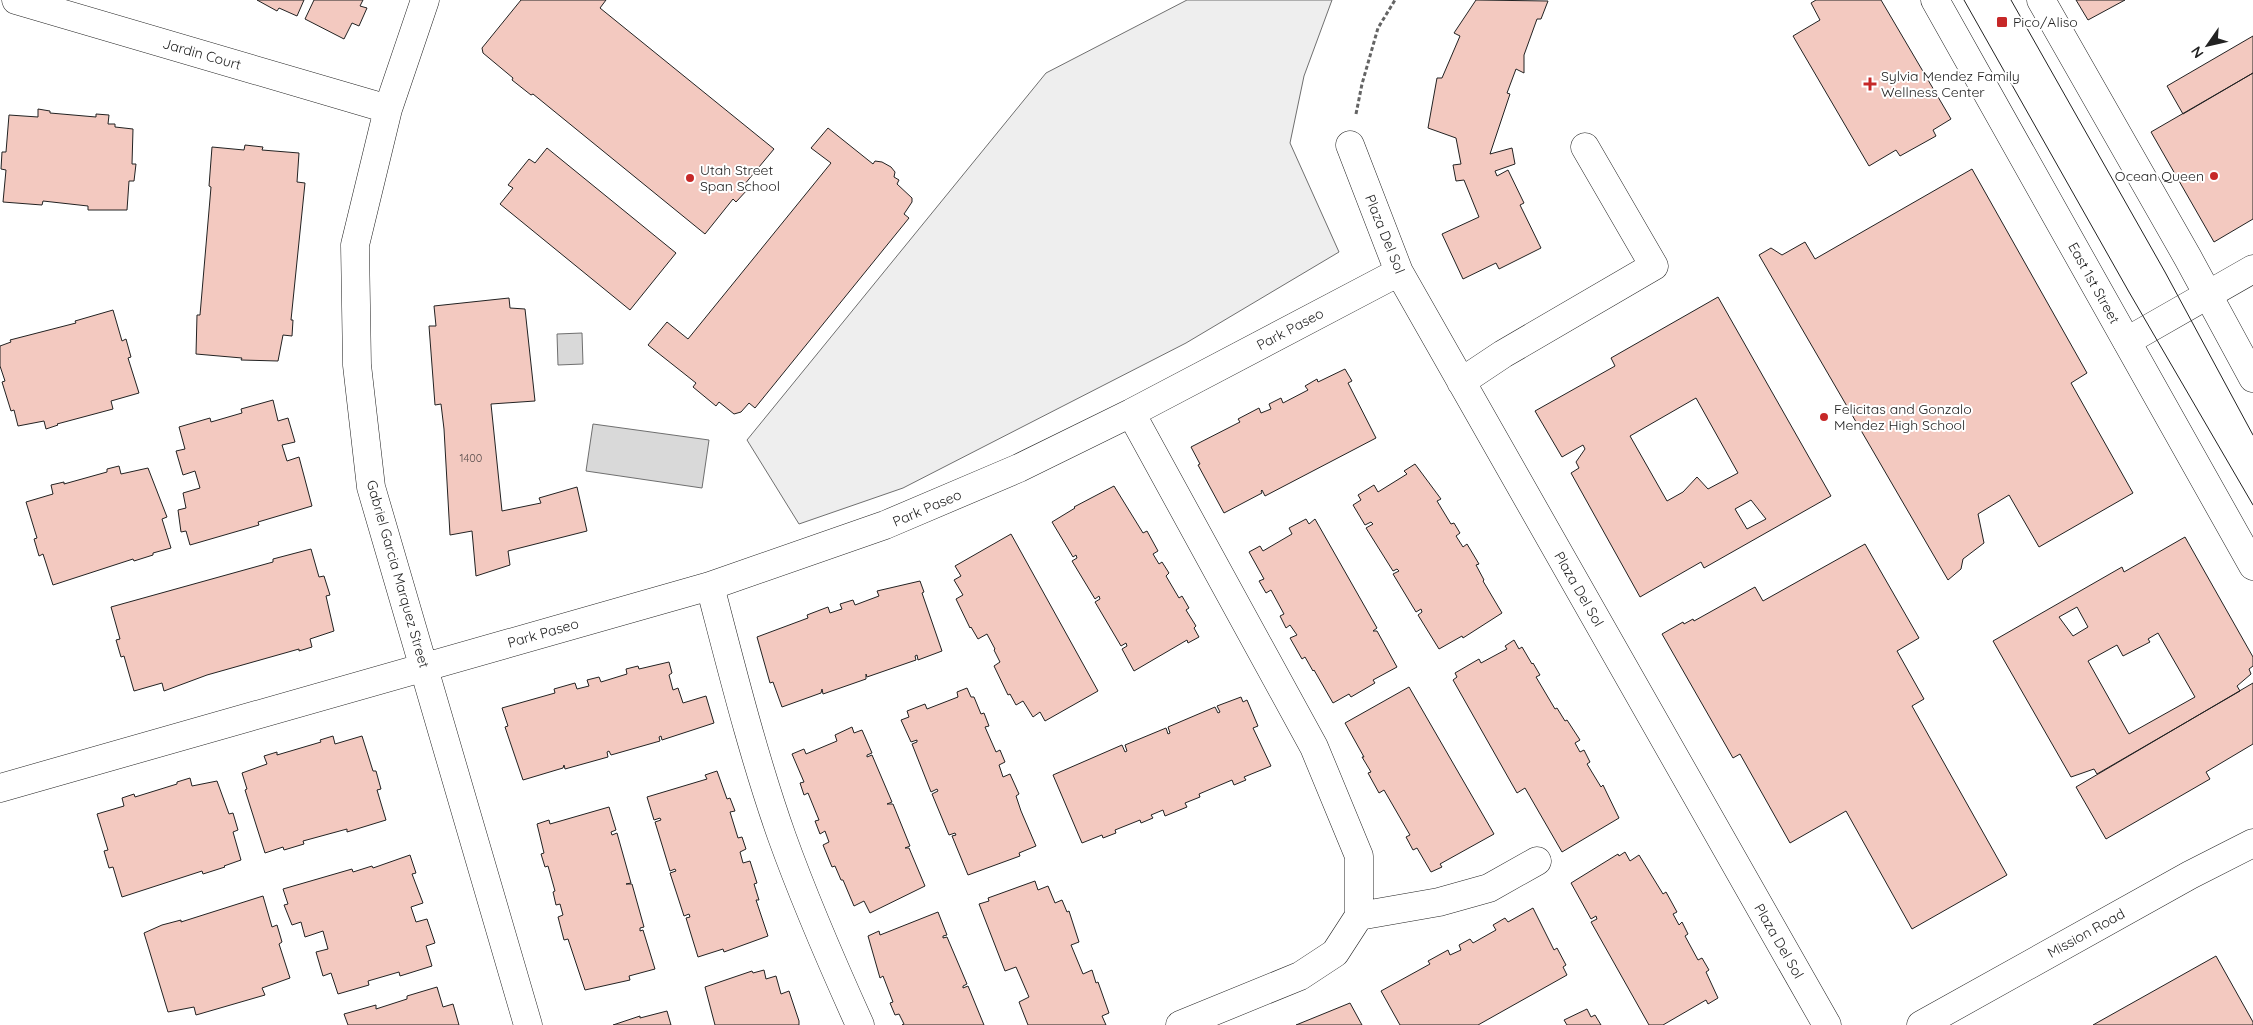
<svg xmlns="http://www.w3.org/2000/svg" width="2253" height="1025" font-family="Quicksand,sans-serif">
  <style>
    .green { fill: #eee; stroke: #6f6f6f }
    .water { fill: #d9d9d9; stroke: #6f6f6f }
    .building { fill: #f3c9c0; stroke: #222; fill-rule: evenodd }
    .lines { fill: none; stroke-linecap: round; stroke-linejoin: round }
    .minor-casing { stroke: #222; stroke-width: 29 }
    .major-casing { stroke: #222; stroke-width: 29 }
    .path { stroke: #646464; stroke-width: 3; stroke-dasharray: 4 2.5; stroke-linecap: butt }
    .minor { stroke: #fff; stroke-width: 28 }
    .major { stroke: #fff; stroke-width: 28 }
    .tram { stroke: #222; stroke-width: 1 }
    .poi-dot { fill: #c62828; stroke: #fff; stroke-width: 2 }
    .labels { text-anchor: middle; dominant-baseline: central; stroke-width: 4; stroke-linejoin: round; paint-order: stroke }
    .number-label { font-size: 11px; fill: #564c4a }
    .poi-label { font-size: 14px; fill: #222; stroke: #fff; text-anchor: start }
    .street-label { font-size: 14px; fill: #222; stroke: #fff }
  </style>
  <rect width="100%" height="100%" fill="#fff"/>
  <path class="green" d="M1187 0H1332L1304 76 1290 143 1339 252 1186 343 903 488 799 524 747 440 1046 73Z"/>
  <path class="water" d="M582 333 583 364 558 365 557 334Z
    M593 424 709 440 702 488 586 471Z"/>
  <path class="building" d="M257 0H304L297 16 279 8 277 11Z
    M314 0H363L360 6 367 8 359 26 352 23 344 39 305 19Z
    M521 0H606L600 8 774 149 744 185 748 189 736 202 733 199 705 234 533 94 531 95 512 80 513 78 483 53 482 48Z
    M1476 0 1548 1 1541 19H1537L1524 55V73L1516 69 1507 93 1510 94 1490 154 1512 148 1515 164 1495 171 1497 176 1508 170 1524 203 1520 205 1541 248 1499 269 1496 263 1463 279 1442 234 1479 217 1464 180 1456 181 1453 165 1461 164 1456 138 1428 128 1437 78H1442L1460 36 1454 33Z
    M1816 0H1881L1951 119 1933 130 1936 136 1900 156 1896 150 1869 166 1793 36 1820 20 1811 3Z
    M2076 0H2125L2088 20Z
    M2253 36V73L2183 114 2167 86Z
    M2253 73V219L2214 242 2151 132Z
    M38 109 50 111V113L96 117V114L109 115 108 124H115V127L133 129 132 164H136L134 181H129L127 210H88V206L43 201 42 205 3 202 6 170 1 169 2 152H6L9 115 38 117Z
    M828 128 873 164 875 161 882 162 891 167 895 172 894 177 899 180 897 184 912 198V202L904 214 909 218 755 408 749 403 741 412 734 414 719 402 716 406 693 387 696 383 648 345 667 322 688 339 831 163 811 148Z
    M245 145 263 147 262 150 299 153 297 182 305 183 291 320H293L292 336 283 335 278 361 241 360 242 358 196 354 197 315H200L211 187 209 186 212 147 244 150Z
    M547 148 676 253 630 310 500 204 513 188 508 185 529 159 535 163Z
    M1972 169 2087 373 2071 383 2133 493 2039 547 2009 495 1978 514 1984 543 1963 559 1961 569 1948 580 1759 255 1771 248 1782 255 1805 242 1815 259Z
    M1718 297 1831 496 1704 568 1701 562 1640 597 1571 473 1579 468 1576 462 1585 449 1583 445 1562 457 1535 411 1615 366 1611 358ZM1696 398 1738 473 1708 489 1697 477 1683 492 1667 501 1630 436ZM1751 500 1766 519 1747 529 1735 509Z
    M509 298 510 308 525 309 535 401 491 404 502 511 541 503 539 498 577 487 587 531 508 551 510 565 476 576 472 531 450 535 444 429 441 404 435 405 429 326H436L434 306Z
    M113 310 122 341 126 339 131 357 128 358 139 393 111 401 113 409 57 424 58 425 46 429 44 421 18 426 14 410 11 411 2 382 5 381 0 366V346L11 342 10 340 76 323 75 321Z
    M1345 369 1352 381 1348 383 1376 438 1265 496 1262 490 1261 491 1262 493 1224 513 1198 465 1200 464 1191 447 1240 422 1238 419 1259 408 1261 413 1271 409 1269 404 1281 398 1283 403 1308 390 1305 386 1317 379 1318 382Z
    M273 400 278 421 288 418 295 442 282 445 287 461 299 457 312 506 258 522 259 525 190 545 186 531 181 532 178 510 186 508 183 493 200 488 195 471 183 475 176 451 185 449 179 427 210 418 211 422 242 413 241 409Z
    M1415 464 1441 499 1437 501 1451 524 1454 523 1460 533 1456 536 1463 547 1467 544 1479 564 1476 565 1484 580 1483 581 1502 613 1463 638 1462 636 1439 649 1418 615 1422 612 1421 609 1416 612 1393 574 1399 571 1397 569 1393 571 1366 528 1373 524 1371 522 1365 525 1353 505 1361 500 1358 495 1374 485 1378 492 1407 474 1404 471Z
    M119 466 121 474 148 468 167 517 162 519 171 548 153 553V555L134 561 133 559 53 585 43 554 39 556 34 539 37 538 26 502 53 494 51 485 64 482V484L107 472V469Z
    M1114 486 1143 533 1147 531 1158 551 1153 554 1159 564 1162 562 1169 573 1166 576 1179 598 1182 596 1189 608 1186 610 1196 626 1194 628 1199 637 1188 643 1187 640 1134 671 1122 649 1127 646 1126 643 1121 646 1095 602 1100 599 1099 596 1095 599 1072 561 1077 558 1076 555 1073 557 1052 522 1075 508 1074 507Z
    M1306 519 1309 524 1315 519 1377 628 1373 631H1377L1397 667 1373 680 1375 683 1351 697 1349 694 1333 703 1314 670 1313 671 1305 657 1302 659 1290 638 1297 635 1290 625 1286 628 1280 616 1284 614 1271 590 1266 593 1259 581 1264 579 1249 552 1260 546 1263 551 1292 534 1289 528Z
    M1011 534 1098 691 1045 721 1040 712 1033 717 1023 701 1016 705 1010 694 1008 695 994 666 1000 662 994 650 995 649 987 634 978 639 971 627 970 628 956 599 963 595 954 580 961 576 955 566Z
    M2185 537 2253 657V666L2249 669 2251 674 2237 686 2240 691 2097 774 2094 769 2071 777 1993 641 2122 567 2124 572ZM2077 607 2088 627 2073 636 2059 617ZM2158 633 2195 697 2129 734 2088 661 2117 645 2123 656 2150 642 2148 639Z
    M1865 544 1919 638 1897 651 1924 699 1912 706 2007 875 1912 929 1846 811 1790 843 1740 754 1733 758 1662 634 1683 622 1684 624 1693 619 1694 621 1755 587 1763 601Z
    M311 549 319 577 324 576 330 595 326 596 334 631 310 639 312 647 299 651V649L207 675 164 691 162 683 134 691 124 656 121 657 116 640 120 639 111 607 273 562V559Z
    M920 581 924 592 922 593 942 651 918 660 917 655 915 656 916 660 867 677 866 674V679L823 694 822 689 821 693 782 707 773 682 770 683 757 637 808 618 807 615 828 607 830 613 842 609 840 604 853 600 855 605 879 596 877 591Z
    M1514 640 1519 649 1522 647 1532 664 1533 663 1540 675 1536 677 1555 709 1557 708 1565 721 1567 720 1580 740 1575 743 1580 752 1584 750 1590 762 1587 764 1601 787 1603 785 1619 818 1562 852 1525 788 1517 793 1453 680 1457 677 1455 673 1479 659 1481 663 1507 649 1505 646Z
    M669 662 672 673 669 675 673 690 678 688 683 703 706 696 714 723 662 740 661 736 659 737 660 741 611 755 609 751 607 752 608 757 565 769 564 765 563 768 523 780 505 727 508 726 502 708 555 693 554 689 575 683 577 689 589 686 587 680 599 677 601 682 627 674 626 669 638 666 639 669Z
    M2253 683V744L2206 772 2210 779 2106 839 2076 787Z
    M1409 687 1494 834 1440 864 1442 867 1431 872 1417 848 1413 850 1406 837 1410 835 1384 790 1379 793 1368 773 1371 772 1362 757H1364L1345 723Z
    M967 688 971 697H974L981 714 984 713 989 726 985 727 996 752 1000 750 1005 762 999 765 1003 777 1010 774 1019 794 1016 796 1021 811 1036 846 1019 853 1020 856 968 875 952 836 956 835 955 833 949 835 932 794 938 791 937 789 931 792 912 744 917 742V740L911 742 901 720 909 717 907 711 925 704 927 709 958 697 957 692Z
    M1241 697 1243 702 1247 700 1258 726 1253 728 1271 766 1244 777 1246 780 1234 785 1232 780 1199 794 1200 797 1185 803 1187 807 1165 816 1163 810 1151 815 1153 818 1141 823 1140 820 1115 830 1116 833 1103 838 1102 835 1082 843 1053 775 1122 745 1125 752 1127 751 1125 745 1166 728 1168 734 1170 733 1168 727 1215 707 1218 713 1220 712 1217 706Z
    M852 727 854 733 862 730 872 753 867 755V757L872 755 892 802 887 804H893L910 846 905 848H909L925 886 870 913 864 901 854 906 843 880H841L835 866 832 867 823 845 829 842 825 831 820 834 815 821 819 820 808 793 804 795 800 783 804 782 792 754 804 749 806 754 837 741 835 735Z
    M333 736 335 744 362 736 373 771H376L381 789 377 790 386 820 347 832V829L303 841 304 844 284 850 283 847 265 853 245 790 247 789 242 773 267 764 264 756 277 752V755L321 742 320 740Z
    M717 771 727 799 730 798 735 811 730 812 738 838 742 837 746 849 740 852 743 863 750 861 757 883 754 884 759 900H756L768 936 724 952 723 949 698 957 686 918 690 917 689 914 684 916 670 873 676 871 675 869 670 871 655 822 661 820 660 818 654 820 647 797 707 779 705 775Z
    M190 778 192 786 217 781 229 814 233 813 238 830 233 832 241 860 224 866 225 867 203 874 202 871 122 897 113 867 109 868 104 851 108 850 97 814 124 806 122 798 134 794 135 797 177 784V782Z
    M609 807 616 830 611 832 612 835 617 833 631 883 626 884H632L644 927 640 928V931L643 930 655 969 629 976 630 980 585 990 568 939 564 940 558 917 563 915 560 904 556 905 553 892 555 891 548 866 545 867 541 854 544 853 537 824 549 820 550 824Z
    M1625 852 1630 861 1639 855 1663 894 1666 892 1677 912 1673 914 1679 925 1682 922 1688 934 1685 936 1698 960 1702 958 1709 970 1706 972 1718 998 1708 1004 1706 1000 1663 1025H1649L1591 922 1597 919 1596 916 1591 919 1571 883 1618 854 1619 856Z
    M410 855 416 873 412 874 423 903 411 907 416 922 427 919 435 943 426 946 432 966 400 976 399 972 368 981 369 985 338 994 331 973 323 976 316 952 328 949 323 931 305 937 301 922 292 925 284 905 288 904 283 889 352 869 353 872 372 866 373 868Z
    M1035 881 1038 890 1048 886 1055 903 1062 900 1067 912 1069 911 1079 942 1071 945 1083 974 1092 970 1096 983 1098 982 1109 1013 1102 1016 1106 1025H1028L1019 1002 1029 997 1016 967 1005 971 979 904 989 901 988 898Z
    M263 896 272 927 277 925 282 942 279 944 290 978 262 988 265 995 196 1015 194 1007 168 1012 144 933 162 925 181 920V922Z
    M1533 908 1554 950 1557 948 1566 965 1563 967 1567 975 1478 1025H1400L1381 991 1430 964 1428 961 1448 950 1450 955 1461 950 1459 945 1470 939 1473 943 1496 930 1493 925 1505 918 1508 922Z
    M938 912 947 935 943 936V938L947 937 967 984 963 986V988L968 986 984 1025H902L904 1024 899 1014 895 1015 890 1003 893 1002 883 976 880 978 868 936 879 931 880 935Z
    M2216 956 2253 1022V1025H2093Z
    M764 970 766 979 776 976 781 994 789 991 799 1021V1025H715L705 987 752 971 753 973Z
    M437 987 443 1007 453 1004 459 1025H348L344 1014 376 1005V1009L407 999V996Z
    M1350 1003 1362 1025H1296Z
    M1587 1009 1591 1017 1595 1015 1601 1025H1567L1564 1020Z
    M667 1011 671 1025H613L640 1016V1018Z"/>
  <g class="lines">
    <defs>
      <path id="minor" d="M16 0 388 109
        M425 0 388 109 355 245 357 365 371 487 528 1025
        M1350 145 1399 272 1827 1025
        M2127 341 2253 269
        M1461 382 1503 354 1654 266 1585 147
        M1131 413 1314 747 1359 856V916L1335 953 1300 976 1180 1025
        M710 586C732 670 753 755 782 837 805 901 832 963 860 1025
        M0 788 710 586 885 525 1019 468 1131 413 1399 272
        M1359 916 1439 902 1489 888 1537 861"/>
      <path id="major" d="M1935 0 2253 566
        M2041 0 2188 258 2253 378
        M1921 1025 2190 875 2253 843"/>
    </defs>
    <use href="#minor" class="minor-casing"/>
    <use href="#major" class="major-casing"/>
    <path class="path" d="M1356 114 1362 84 1378 28 1395 0"/>
    <use href="#minor" class="minor"/>
    <use href="#major" class="major"/>
    <path class="tram" d="M1964 0 2129 292 2253 505
      M2011 0 2165 272 2253 435"/>
  </g>
  <g class="poi-dot">
    <rect x="1996" y="16" width="12" height="12" rx="2.5"/>
    <path d="M1867.5 76.5h5v5h5v5h-5v5h-5v-5h-5v-5h5z"/>
    <circle cx="2214" cy="176" r="5"/>
    <circle cx="690" cy="178" r="5"/>
    <circle cx="1824" cy="417" r="5"/>
  </g>
  <g class="labels">
    <g class="number-label">
      <text x="471" y="458">1400</text>
    </g>
    <g class="poi-label">
      <text x="2013" y="22">Pico/Aliso</text>
      <text x="1881" y="76">Sylvia Mendez Family<tspan x="1881" dy="16">Wellness Center</tspan></text>
      <text x="700" y="170">Utah Street<tspan x="700" dy="16">Span School</tspan></text>
      <text x="2204" y="176" text-anchor="end">Ocean Queen</text>
      <text x="1834" y="409">Felicitas and Gonzalo<tspan x="1834" dy="16">Mendez High School</tspan></text>
    </g>
    <g class="street-label">
      <text transform="translate(202 54) rotate(16)">Jardin Court</text>
      <text transform="translate(1385 234) rotate(68)">Plaza Del Sol</text>
      <text transform="translate(2094 283) rotate(61)">East 1st Street</text>
      <text transform="translate(1290 329) rotate(-28)">Park Paseo</text>
      <text transform="translate(927 508) rotate(-23)">Park Paseo</text>
      <text transform="translate(398 574) rotate(74)">Gabriel Garcia Marquez Street</text>
      <text transform="translate(1579 589) rotate(60)">Plaza Del Sol</text>
      <text transform="translate(543 633) rotate(-16)">Park Paseo</text>
      <text transform="translate(2086 933) rotate(-29)">Mission Road</text>
      <text transform="translate(1779 941) rotate(60)">Plaza Del Sol</text>
    </g>
  </g>
  <g transform="translate(2208 45) rotate(236)" stroke="#ffffff" stroke-width="4" paint-order="stroke">
  <path d="M0-4L9 19L0 12L-9 19Z" fill="#222222"/>
  <text y="-8" font-size="14" font-weight="bold" text-anchor="middle" fill="#222222">N</text>
  </g>
</svg>
